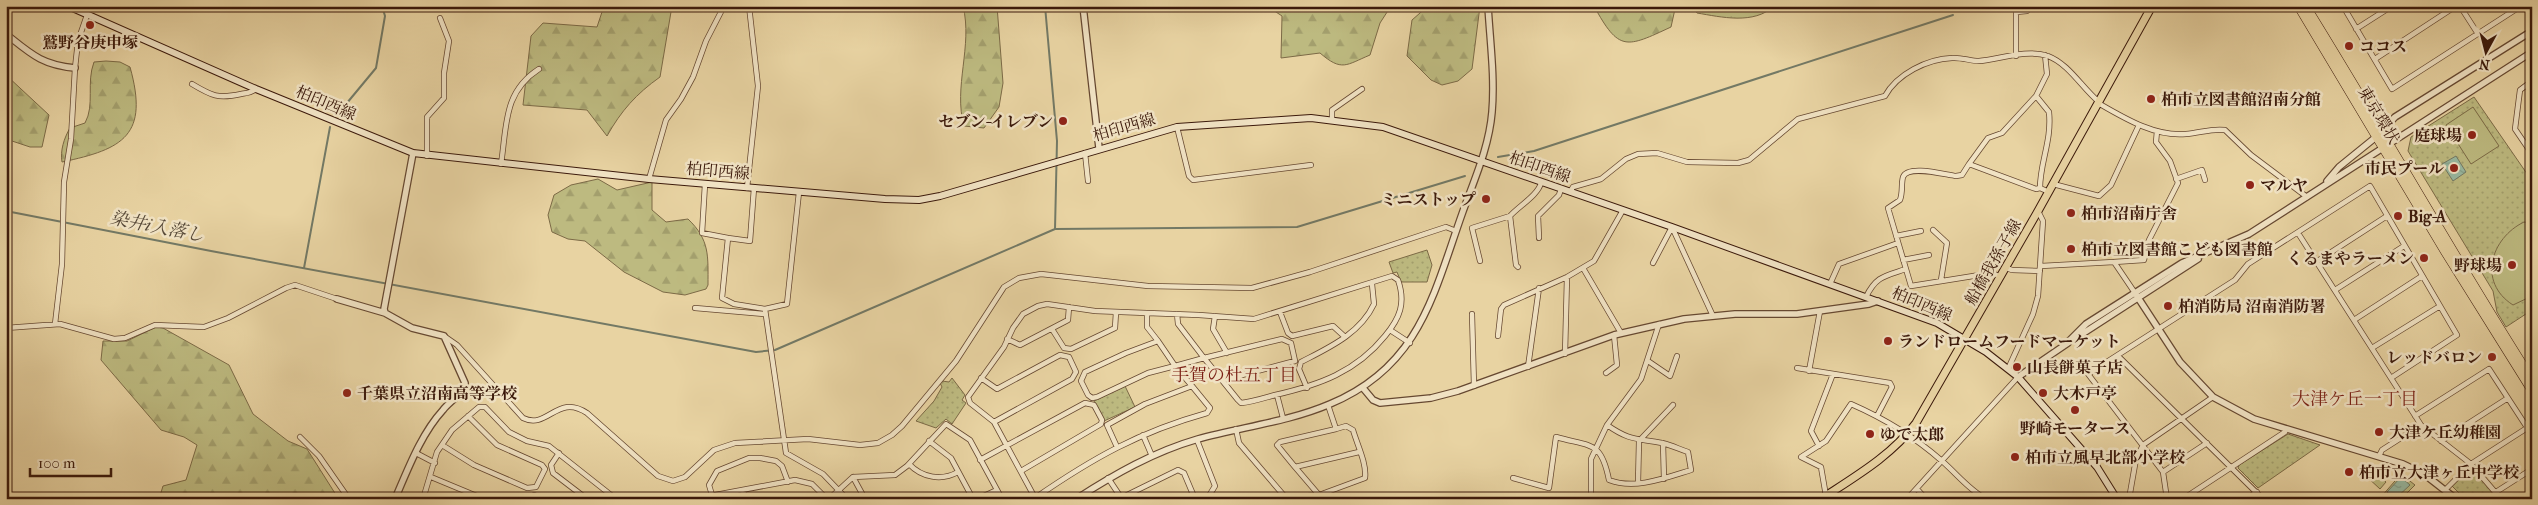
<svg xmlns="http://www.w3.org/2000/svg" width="2538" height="505" font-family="'IM FELL French Canon','Noto Serif JP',serif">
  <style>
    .grass { fill: url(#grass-tufts); stroke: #7c6a46 }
    .forest { fill: url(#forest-firs); stroke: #7c6a46 }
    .park { fill: url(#park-dots); stroke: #7c6a46 }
    .pitch { fill: #bdba80; stroke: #7c6a46 }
    .water { fill: url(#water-ripples); stroke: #737965 }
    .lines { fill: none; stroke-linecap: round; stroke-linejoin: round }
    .stream { stroke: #737965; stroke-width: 2 }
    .minor-casing { stroke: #664831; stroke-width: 6 }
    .tertiary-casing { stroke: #664831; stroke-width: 8 }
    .secondary-casing { stroke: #3b190b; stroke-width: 8 }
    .primary-casing { stroke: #3b190b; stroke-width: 9 }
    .trunk-casing { stroke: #3b190b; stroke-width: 9 }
    .minor { stroke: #f0e2c3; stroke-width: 4.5 }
    .tertiary { stroke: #f0e2c3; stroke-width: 5.5 }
    .secondary { stroke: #f0e2c3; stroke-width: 6 }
    .primary { stroke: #e8d3a2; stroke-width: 7 }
    .trunk { stroke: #e8d3a2; stroke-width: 8 }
    .poi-dot { fill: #8f2418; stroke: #f0e2c3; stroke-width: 2 }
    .labels { text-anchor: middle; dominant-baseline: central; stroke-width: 5; stroke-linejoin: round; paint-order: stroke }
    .poi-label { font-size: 16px; font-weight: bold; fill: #3b190b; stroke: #f0e2c3; text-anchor: start }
    .street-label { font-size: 16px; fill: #3b190b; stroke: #f0e2c3 }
    .water-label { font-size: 18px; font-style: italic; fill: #574938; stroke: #f0e2c3 }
    .neighbourhood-label { font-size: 18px; fill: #7a1f14; stroke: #f0e2c3 }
  </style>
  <defs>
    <pattern id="grass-tufts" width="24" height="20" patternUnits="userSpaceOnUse" patternTransform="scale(1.25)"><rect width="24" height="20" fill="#bdba80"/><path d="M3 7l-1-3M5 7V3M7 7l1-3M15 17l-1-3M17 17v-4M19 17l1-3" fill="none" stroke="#a39f6d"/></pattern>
    <pattern id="forest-firs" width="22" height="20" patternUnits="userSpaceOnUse" patternTransform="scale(1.25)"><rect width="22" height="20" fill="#bdba80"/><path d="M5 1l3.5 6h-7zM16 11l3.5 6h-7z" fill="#a39f6d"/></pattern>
    <pattern id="park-dots" width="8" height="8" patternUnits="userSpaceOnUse" patternTransform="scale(1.25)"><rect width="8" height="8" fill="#bdba80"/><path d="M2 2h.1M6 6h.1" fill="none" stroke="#a39f6d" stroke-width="1.8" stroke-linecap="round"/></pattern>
    <pattern id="water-ripples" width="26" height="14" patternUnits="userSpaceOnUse" patternTransform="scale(1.25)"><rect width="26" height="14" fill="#98b9a1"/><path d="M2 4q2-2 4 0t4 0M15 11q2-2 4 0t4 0" fill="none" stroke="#849e89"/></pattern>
  </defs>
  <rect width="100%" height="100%" fill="#e8d3a2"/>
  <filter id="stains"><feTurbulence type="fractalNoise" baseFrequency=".004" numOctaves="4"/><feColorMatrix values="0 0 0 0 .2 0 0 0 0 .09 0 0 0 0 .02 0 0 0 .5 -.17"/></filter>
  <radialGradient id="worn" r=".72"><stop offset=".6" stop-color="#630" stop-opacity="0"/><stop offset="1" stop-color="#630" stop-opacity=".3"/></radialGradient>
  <path class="grass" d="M1692 6H1774C1754 25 1721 17 1697 13Z"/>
  <path class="forest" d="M604 6H672L660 77C636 94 621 111 607 136L587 110 523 105 531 36 543 23 597 27Z
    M963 6H997L1003 83 999 107 984 128 964 126C953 87 973 46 963 6Z
    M1267 6H1391L1380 23 1370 55C1346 65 1342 72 1320 53L1281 58 1282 16Z
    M1428 6H1480L1472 69 1458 81 1442 85 1431 80 1407 56 1412 20Z
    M1594 6H1675V9L1671 27C1626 48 1619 52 1594 6Z
    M106 61 120 62 130 67C149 135 124 149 62 162 60 151 64 138 70 128L85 123C95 105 86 83 94 62Z
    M6 75 49 115 42 147H30L6 139Z
    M598 179 617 190 652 182V210L666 222 688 219C710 240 708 256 708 285L706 289 685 295 663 292 624 272 585 241 568 239 552 232 548 215 554 195 571 185Z
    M156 327 163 328 229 365 253 414 288 441 307 449 338 498 159 499 163 486 186 480 197 445 184 437 161 430 101 360 103 341H127Z"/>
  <path class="park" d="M2474 97 2532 181V310L2506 327 2497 312 2493 291 2408 151 2411 137Z
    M1427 250 1432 265 1427 282H1401L1397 272 1393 273 1389 262Z
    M952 378 965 395 962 400 966 403 952 424 946 419 936 428 916 421 934 401 942 387 940 383 942 381 949 382Z
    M1125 386 1135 407 1104 421 1094 401Z
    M2288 434 2320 445 2258 488 2238 468 2239 465Z
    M2469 469H2472L2499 499H2465L2452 486Z"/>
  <path class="pitch" d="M2473 107 2499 146 2471 164 2446 125Z
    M2524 222 2532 223V296L2513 305C2477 282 2491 238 2524 222Z
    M2372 469 2386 482 2380 489 2366 476Z
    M2401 474 2415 485 2401 499H2384L2381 497Z"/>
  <path class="water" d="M2456 156 2466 172 2453 181 2442 164Z
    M2401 477 2410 485 2395 499 2387 492Z"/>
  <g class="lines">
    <path class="stream" d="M1045 6 1057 141 1055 229
      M337 115 376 68 385 16 382 6
      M1498 157 1534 151 1953 15
      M6 211 211 251 756 352 775 350 1055 229 1297 227 1465 176
      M304 268 330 127"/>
    <defs>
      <path id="minor" d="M2343 6 2392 89 2521 6
        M2460 6 2478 34
        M2356 29 2392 6
        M2045 55 2047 74 2036 96 2049 112C2052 141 2040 162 2040 188L2049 192
        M2016 56V12L2027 11 2030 6
        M2375 59 2456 6
        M2532 81 2520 90 2515 129 2532 154
        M192 84C212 96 218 99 241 94 247 93 251 93 256 89
        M2036 96 2002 133 1988 138 1969 164 2036 189 2040 188
        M2098 103C2124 118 2155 137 2186 134 2200 133 2212 128 2225 130L2251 155 2307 197
        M1332 119V110L1362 89
        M1177 127 1189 176 1193 180 1311 165
        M1085 153 1088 181
        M427 156V117L444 98V73L449 41 440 18
        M501 164C507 126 503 92 539 69
        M1969 164 1962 175 1956 176C1946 175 1908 164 1903 177 1901 184 1903 192 1900 200L1888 208 1911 286 1992 273 2001 277
        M649 179 666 120 681 99 693 77 706 41 724 6
        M2176 179 2202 170 2205 180
        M705 184 702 233 728 238
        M2053 184 2099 196 2111 185 2139 125
        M747 188 758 86 749 6
        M754 188 750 241 728 238 722 298 734 304 765 309
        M799 192 787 304 765 309 786 453 823 474 847 499
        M1570 192 1573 187 1601 179 1626 159 1638 154 1657 153 1687 162 1738 163 1749 160 1798 119 1885 96C1897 74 1927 59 1952 58 1961 57 1970 61 1979 61 2000 59 2027 49 2048 56 2069 64 2082 88 2099 102
        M1672 227 1713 316
        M1933 230 1947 243 1941 280
        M2298 233 2421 425 2471 464 2501 499
        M1896 236 1921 231
        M1539 238 1538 216 1559 195 1561 189
        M1903 260 1929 255
        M1480 261 1472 228 1510 216
        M2114 262 2144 260 2149 240 2178 183 2170 161 2156 142 2157 131
        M2316 262 2387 216
        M1653 263 1672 227
        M2041 266 2114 262 2135 293
        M1518 267 1516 265 1510 216C1519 206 1538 195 1541 183
        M1583 268 1621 333
        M2006 268 2012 270 2040 271
        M1830 284 1839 264 1898 243
        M2335 290 2404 246
        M1866 297C1876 276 1885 276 1906 269
        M695 308 765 314
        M1280 312 1288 333 1292 336 1333 326 1345 337
        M1147 314V327L1158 341 1126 353 1085 372 1081 381 1088 395 1092 398 1097 397 1148 373 1175 366 1158 341
        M1177 314 1178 324 1204 358 1175 366 1192 386
        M1472 314 1474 386
        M1215 316 1213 329 1227 353
        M2354 320 2422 276
        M55 324 62 264 64 182 71 139 75 68 78 41 87 15
        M6 328 60 324 114 339 125 338 155 325 204 327 228 318 286 288 295 285 337 299
        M1052 329 1064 348 1071 349 1115 328 1116 312
        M1390 330 1410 343
        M444 336 457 345 523 418C548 430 557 393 587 413L658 476 673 481 685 477 714 450 735 443 808 439 860 445 878 443 892 435 902 426 956 361 1004 287 1019 278 1041 274 1148 286 1252 288 1310 272 1446 227 1456 231
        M1498 336 1501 309 1504 305 1567 277 1594 261 1623 210
        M1007 339 1020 345 1068 320 1069 307
        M2372 348 2440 306
        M1565 354 1567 277
        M2118 356 2263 499
        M1648 361 1670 376 1677 356
        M1528 367 1539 288
        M1797 368 1890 383 1892 387 1877 416
        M2008 369 2033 314 2038 296 2043 221 2038 211
        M1809 371 1820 311
        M1606 373 1617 365 1614 335
        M981 378 997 389 1060 355 1069 357 1076 372 1072 379 994 422 1035 498C1093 458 1139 432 1207 413L1210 408 1192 386 1145 404 1107 425 1117 447
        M1307 388 1299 369 1301 362C1328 348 1360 334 1374 304L1372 284
        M1277 395 1283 418
        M1328 405 1336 429 1346 426 1353 430C1357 444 1367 464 1365 478L1319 495 1295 467 1359 452
        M2415 416 2489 369 2532 435
        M994 422 970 403 968 397 1004 347 1013 328 1023 314 1038 306 1047 304 1095 311 1199 315 1254 319 1392 276 1398 280C1406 303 1400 318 1385 336 1356 372 1319 385 1275 395 1264 398 1252 402 1241 403L1238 400 1204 358 1282 339 1291 343 1295 361 1223 380
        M1236 429 1239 443 1286 498 1319 495
        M1143 435 1152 456
        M300 437 319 456 349 499
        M1197 440 1215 486 1207 499
        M929 441 951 458 973 499
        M2441 441 2508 398
        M1663 443 1664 479
        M442 445 474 465 527 488 536 487 545 469 542 465 497 445 468 416
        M1819 446 1811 431 1833 374
        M416 453 435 463
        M559 453 551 465 553 473 587 499
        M2379 456 2382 450 2421 425
        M980 460 1085 403 1094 405 1102 420 1101 424 1021 471
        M909 464C922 478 942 481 958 472
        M1295 467 1277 445 1280 442 1336 429
        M2163 472 2207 443
        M431 477 484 499
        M853 477 865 499
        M1108 478 1122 499
        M1513 478 1549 488 1556 437C1591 447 1601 440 1609 480 1635 490 1665 478 1691 470L1688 452C1679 449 1671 445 1662 443 1636 438 1630 441 1607 425
        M1638 483 1639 441 1673 405
        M1917 489 1926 499
        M2446 489 2471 464 2527 428
        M743 490 745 499
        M2496 492 2532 469
        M712 495 709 485 717 471 749 458H760L776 461 782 466 788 482
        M1826 496 1821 467 1801 457 1826 441 1851 404C1883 418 1916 438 1942 461 1957 474 1969 490 1986 499
        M1121 498 1178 470 1184 473 1195 499
        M423 499 437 452 452 430 479 407H485L509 432 527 441 549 446 616 499
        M529 499 534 495 543 499
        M694 499 795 480 812 484 827 499
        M829 499 853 477 895 475 907 466 946 424 970 440 1002 499
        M871 499H873
        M977 499 997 490
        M1182 499 1193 494
        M1591 499V459L1607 425 1641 379 1659 324
        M1907 499 2018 377
        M2129 499 2136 459 2143 445 2213 397
        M2167 499 2163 472 2088 374 2235 280 2248 264 2370 186 2457 335 2391 378
        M2183 499 2285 432 2286 429
        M2246 499 2257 492"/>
      <path id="tertiary" d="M1083 6 1099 148
        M6 34C31 54 42 65 75 68
        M2327 181 2339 167 2376 137 2395 117 2532 31
        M2135 293 2180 362 2213 397 2254 419 2403 464 2424 474 2456 499
        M337 299 385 313
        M2076 338 2198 259
        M2065 345 2086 324 2182 263 2249 234 2532 52
        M2018 377 2068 343
        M1363 388 1373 400 1380 403 1431 398 1458 391 1614 335 1684 319 1735 314H1797L1869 304 1878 301
        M395 499C408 469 421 434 443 410 450 401 462 395 465 383L444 336 412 328 385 313 384 309 413 153
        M1076 499C1115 474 1153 452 1198 439 1241 427 1288 422 1330 404 1419 367 1433 296 1462 214 1474 180 1489 148 1492 112 1495 77 1490 41 1488 6"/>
      <path id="secondary" d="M68 6 256 89 413 153 649 179 885 199 919 200 940 196 1177 127 1311 118 1383 127 1672 227 1937 323 1986 352 2018 377 2097 467 2117 499"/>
      <path id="primary" d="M1821 499C1856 476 1891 456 1916 423L2038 211 2152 6"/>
      <path id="trunk" d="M2298 6 2445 252 2532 391
        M2306 6C2383 130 2454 257 2532 379"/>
    </defs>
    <use href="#minor" class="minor-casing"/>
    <use href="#tertiary" class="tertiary-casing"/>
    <use href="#secondary" class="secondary-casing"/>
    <use href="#primary" class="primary-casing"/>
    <use href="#trunk" class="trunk-casing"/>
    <use href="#minor" class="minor"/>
    <use href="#tertiary" class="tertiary"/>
    <use href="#secondary" class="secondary"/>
    <use href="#primary" class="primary"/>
    <use href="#trunk" class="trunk"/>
  </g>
  <g class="poi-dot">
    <circle cx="90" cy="25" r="5"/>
    <circle cx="2349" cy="46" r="5"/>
    <circle cx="2151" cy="99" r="5"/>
    <circle cx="1063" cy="121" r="5"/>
    <circle cx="2472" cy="135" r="5"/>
    <circle cx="2454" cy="168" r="5"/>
    <circle cx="2250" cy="185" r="5"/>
    <circle cx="1486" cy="199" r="5"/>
    <circle cx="2071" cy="213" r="5"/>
    <circle cx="2398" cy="216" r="5"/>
    <circle cx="2071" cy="249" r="5"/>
    <circle cx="2424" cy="258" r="5"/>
    <circle cx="2512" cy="265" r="5"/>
    <circle cx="2168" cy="306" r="5"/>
    <circle cx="1888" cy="341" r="5"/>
    <circle cx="2492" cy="357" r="5"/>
    <circle cx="2017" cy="367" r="5"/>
    <circle cx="347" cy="393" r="5"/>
    <circle cx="2043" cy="393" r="5"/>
    <circle cx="2075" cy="410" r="5"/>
    <circle cx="2379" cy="432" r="5"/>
    <circle cx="1870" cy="434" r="5"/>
    <circle cx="2015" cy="457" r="5"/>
    <circle cx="2349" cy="472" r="5"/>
  </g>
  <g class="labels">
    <g class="poi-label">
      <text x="90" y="42" text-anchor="middle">鷲野谷庚申塚</text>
      <text x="2359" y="46">ココス</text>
      <text x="2161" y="99">柏市立図書館沼南分館</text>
      <text x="1053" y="121" text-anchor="end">セブン-イレブン</text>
      <text x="2462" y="135" text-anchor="end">庭球場</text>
      <text x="2444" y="168" text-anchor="end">市民プール</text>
      <text x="2260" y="185">マルヤ</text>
      <text x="1476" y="199" text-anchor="end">ミニストップ</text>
      <text x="2081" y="213">柏市沼南庁舎</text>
      <text x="2408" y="216">Big-A</text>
      <text x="2081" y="249">柏市立図書館こども図書館</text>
      <text x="2414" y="258" text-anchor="end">くるまやラーメン</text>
      <text x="2502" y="265" text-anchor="end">野球場</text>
      <text x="2178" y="306">柏消防局 沼南消防署</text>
      <text x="1898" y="341">ランドロームフードマーケット</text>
      <text x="2482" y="357" text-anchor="end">レッドバロン</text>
      <text x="2027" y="367">山長餅菓子店</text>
      <text x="357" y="393">千葉県立沼南高等学校</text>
      <text x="2053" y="393">大木戸亭</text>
      <text x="2075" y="428" text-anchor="middle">野崎モータース</text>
      <text x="2389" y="432">大津ケ丘幼稚園</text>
      <text x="1880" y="434">ゆで太郎</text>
      <text x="2025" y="457">柏市立風早北部小学校</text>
      <text x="2359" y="472">柏市立大津ヶ丘中学校</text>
    </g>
    <g class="street-label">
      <text transform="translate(326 103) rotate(23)">柏印西線</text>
      <text transform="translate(2379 115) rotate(59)">東京環状</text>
      <text transform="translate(1124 127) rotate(-16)">柏印西線</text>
      <text transform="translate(1540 167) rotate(19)">柏印西線</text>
      <text transform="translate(718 171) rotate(5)">柏印西線</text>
      <text transform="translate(1993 262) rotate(-60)">船橋我孫子線</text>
      <text transform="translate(1922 304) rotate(23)">柏印西線</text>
    </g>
    <g class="water-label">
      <text transform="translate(157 227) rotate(11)">染井i入落し</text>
    </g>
    <g class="neighbourhood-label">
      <text x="1234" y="375">手賀の杜五丁目</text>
      <text x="2355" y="399">大津ケ丘一丁目</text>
    </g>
  </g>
  <rect width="2538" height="505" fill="none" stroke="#e8d3a2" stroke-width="25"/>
  <rect x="8" y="8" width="2523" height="490" fill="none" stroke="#3b190b" stroke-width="2.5"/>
  <rect x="12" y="12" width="2513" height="480" fill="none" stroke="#3b190b"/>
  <g transform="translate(2486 52) rotate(187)" stroke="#f0e2c3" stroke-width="4" paint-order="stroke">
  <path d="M0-4L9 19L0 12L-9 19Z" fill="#3b190b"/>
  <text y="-8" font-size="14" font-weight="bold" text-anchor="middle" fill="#3b190b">N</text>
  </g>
  <path d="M30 468v8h81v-8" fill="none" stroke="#3b190b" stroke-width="2.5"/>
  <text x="38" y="468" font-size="15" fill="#3b190b" stroke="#f0e2c3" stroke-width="4" paint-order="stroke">100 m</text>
  <rect width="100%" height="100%" filter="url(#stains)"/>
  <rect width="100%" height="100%" fill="url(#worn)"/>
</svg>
